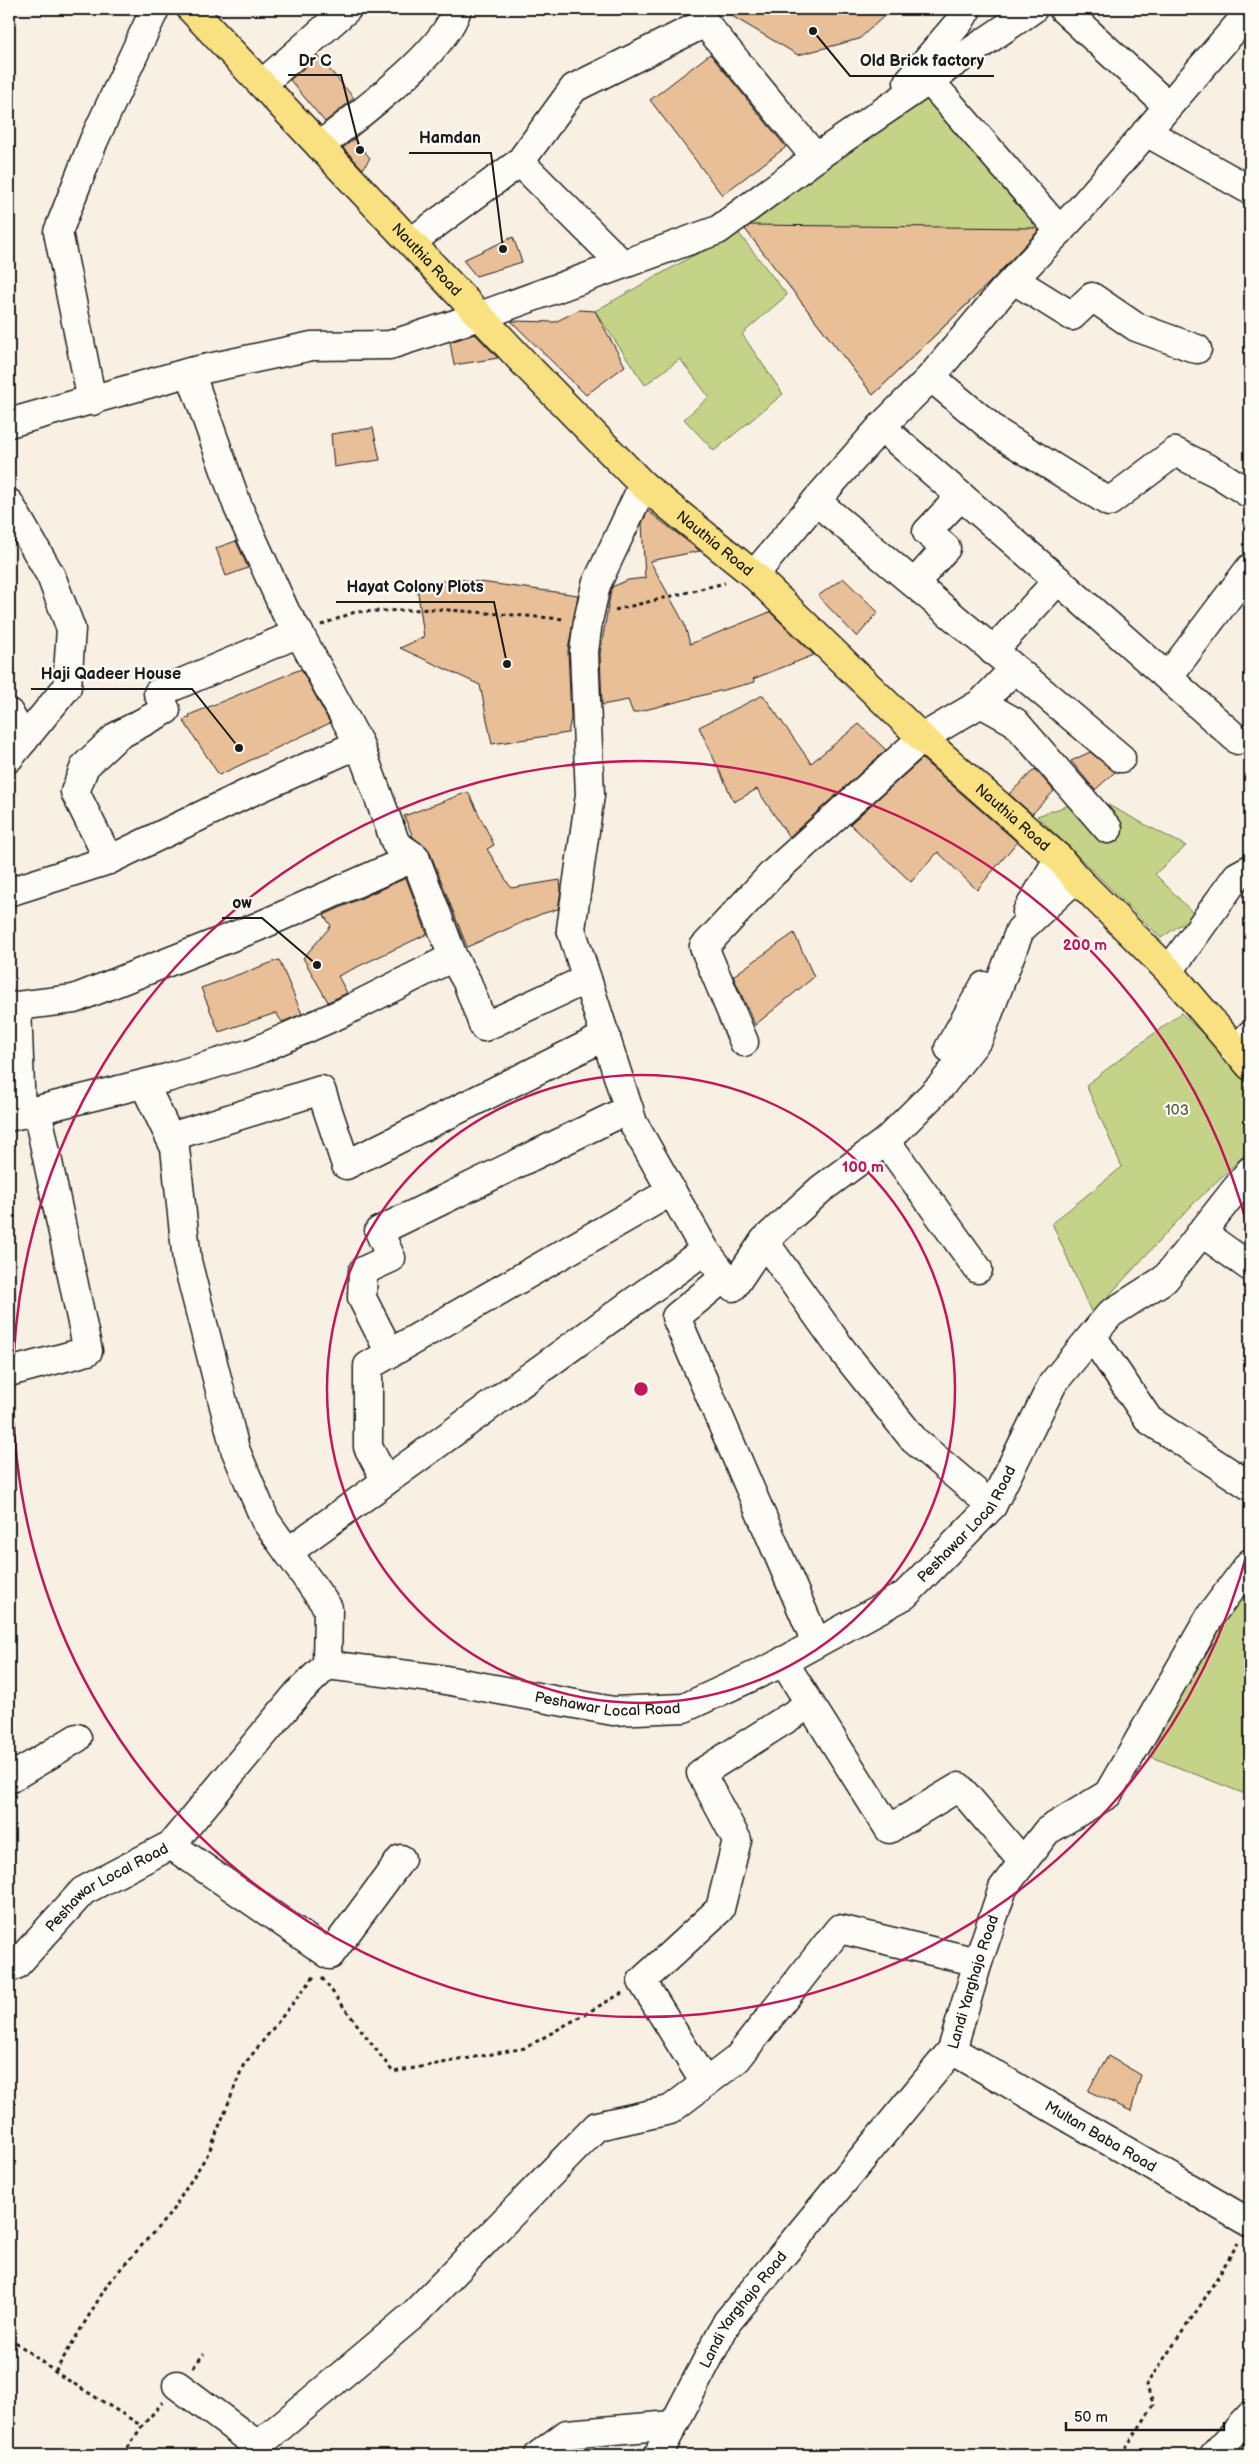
<svg xmlns="http://www.w3.org/2000/svg" width="1259" height="2464" font-family="'Balsamiq Sans',sans-serif">
  <style>
    .green { fill: #c4d387; stroke: #707852 }
    .building { fill: #e9bf98; stroke: #1c1c1c }
    .lines { fill: none; stroke-linecap: round; stroke-linejoin: round }
    .minor-casing { stroke: #1c1c1c; stroke-width: 31 }
    .major-casing { stroke: #1c1c1c; stroke-width: 31 }
    .path { stroke: #1c1c1c; stroke-width: 3; stroke-dasharray: 4 4; stroke-linecap: butt }
    .minor { stroke: #fdfcf7; stroke-width: 28 }
    .major { stroke: #f9e181; stroke-width: 28 }
    .ring { fill: none; stroke: #c2185b; stroke-width: 2.5 }
    .labels { text-anchor: middle; dominant-baseline: central; stroke-width: 4.5; stroke-linejoin: round; paint-order: stroke }
    .street-label { font-size: 15px; fill: #1c1c1c; stroke: #fdfcf7 }
    .park-label { font-size: 15px; fill: #575c41; stroke: #fdfcf7 }
    .centre { fill: #c2185b; stroke: #fdfcf7; stroke-width: 2.5 }
    .ring-label { font-size: 15px; text-anchor: middle; font-weight: bold; fill: #c2185b; stroke: #fdfcf7; stroke-width: 4.5; stroke-linejoin: round; paint-order: stroke }
    .leader { fill: none; stroke: #1c1c1c; stroke-width: 2 }
    .callout-dot { fill: #1c1c1c; stroke: #fdfcf7; stroke-width: 2 }
    .callout-label { font-size: 16px; text-anchor: middle; font-weight: bold; fill: #1c1c1c; stroke: #fdfcf7; stroke-width: 4.5; stroke-linejoin: round; paint-order: stroke }
  </style>
  <rect width="100%" height="100%" fill="#f9f0e4"/>
  <filter id="ink" filterUnits="userSpaceOnUse"><feTurbulence type="fractalNoise" baseFrequency=".02" numOctaves="2"/><feDisplacementMap in="SourceGraphic" scale="10" xChannelSelector="R" yChannelSelector="G"/><feConvolveMatrix kernelMatrix="1 2 1 2 8 2 1 2 1" color-interpolation-filters="sRGB"/></filter>
  <g filter="url(#ink)">
    <path class="green" d="M927 93 1047 228 873 395 742 225Z
      M737 231 787 295 742 334 783 394 714 451 684 419 709 397 680 359 645 385 595 311Z
      M1093 797 1186 846 1155 874 1195 915 1161 938 1037 816Z
      M1181 1013 1250 1078V1150L1194 1203 1092 1314 1052 1223 1122 1167 1086 1085Z
      M1250 1576V1796L1142 1753Z"/>
    <path class="building" d="M720 9H892L859 39 798 55Z
      M710 54 786 147 722 195 650 100Z
      M318 56 354 98 325 122 290 80Z
      M354 139 370 158 363 169 343 148Z
      M750 225 1037 228 1039 230 989 283 873 395 745 229Z
      M513 237 522 262 476 276 463 260Z
      M579 310 595 311 625 366 586 395 511 321 555 322Z
      M475 334 498 358 454 365 450 342Z
      M373 428 380 460 334 467 331 434Z
      M648 511 700 551 650 561 684 623 690 644 770 612 814 655 753 679 755 682 633 713 628 700 602 705 600 653 611 590 612 587 628 580 645 578 642 523Z
      M236 541 248 568 226 576 216 548Z
      M843 578 878 612 857 637 818 596Z
      M457 579 578 595 568 650 571 718 568 733 492 744 480 685 400 648 424 637 417 585Z
      M301 669 330 723 219 775 183 720 190 717 189 715Z
      M763 695 811 763 859 724 886 750 789 837 757 789 734 802 699 727Z
      M1090 752 1115 772 1095 790 1071 761Z
      M922 759 1017 842 977 890 938 852 911 882 850 824Z
      M1035 769 1054 791 1032 814 1009 794Z
      M468 792 494 845 487 849 511 888 560 880 561 890 558 909 541 914 467 947 429 850 413 837 404 816Z
      M406 878 427 934 338 976 347 993 328 1002 303 958 331 926 324 915Z
      M794 933 814 977 755 1025 733 976Z
      M279 960 302 1014 282 1022 276 1013 219 1032 201 988Z
      M1108 2056 1141 2075 1131 2111 1088 2091Z"/>
    <g class="lines">
      <defs>
        <g id="minor">
          <path d="M1063 9 1168 106"/>
          <path d="M929 80 1060 231"/>
          <path d="M908 82 960 21 967 9"/>
          <path d="M262 84 347 9"/>
          <path d="M1146 132 1250 190"/>
          <path d="M320 146C357 115 445 53 457 9"/>
          <path d="M411 242 520 162"/>
          <path d="M622 264 520 162 574 88 705 23 816 158"/>
          <path d="M1014 280 1072 316 1092 297 1136 327 1197 349"/>
          <path d="M190 372 238 507 286 613 299 633 359 744 396 844 415 857 453 957 467 982 484 1027 587 979"/>
          <path d="M931 377 998 433 1109 502 1175 452 1219 474 1250 494"/>
          <path d="M92 401 58 232 94 140 155 9"/>
          <path d="M9 423 190 372 312 346 390 345 480 316 718 230 821 154 1033 9"/>
          <path d="M881 427 1058 580 1238 740"/>
          <path d="M643 485 596 585 588 621 584 652 590 795 571 929 633 1123 705 1250 733 1287 764 1241 842 1350 914 1440 992 1506"/>
          <path d="M816 501 1121 758"/>
          <path d="M9 503 51 576 71 629 67 687 9 758"/>
          <path d="M754 575 820 496 881 427 931 377 1003 291 1081 208 1250 11"/>
          <path d="M915 583 946 548 927 532 961 496"/>
          <path d="M993 651 1058 580"/>
          <path d="M1168 677 1250 568"/>
          <path d="M981 703 1015 722 1108 829"/>
          <path d="M9 713 24 740"/>
          <path d="M109 860 75 792 85 766 117 736 166 710 158 693 299 633"/>
          <path d="M9 892 109 860 244 795 359 744"/>
          <path d="M1027 912 1059 858"/>
          <path d="M1169 971 1237 876 1250 869"/>
          <path d="M744 1042 704 947 773 873 922 738 981 703 1014 669"/>
          <path d="M949 1048 984 986"/>
          <path d="M1235 1051 1250 1035"/>
          <path d="M144 1084 175 1148 187 1261 235 1449 265 1520 328 1608 327 1665"/>
          <path d="M21 1114 17 1006 74 999 257 927 415 857"/>
          <path d="M9 1117 167 1078 251 1053 344 1012 453 957"/>
          <path d="M170 1137 321 1090 346 1165 606 1036"/>
          <path d="M886 1141 978 1269"/>
          <path d="M1201 1232 1250 1267"/>
          <path d="M764 1241 821 1189 886 1141 941 1086 979 1038 1020 930 1076 878"/>
          <path d="M725 1277 676 1317 816 1642"/>
          <path d="M1092 1336 1149 1420 1250 1486"/>
          <path d="M390 1353 362 1298 363 1271 391 1258 379 1231 629 1109"/>
          <path d="M9 1372 88 1351 37 1110"/>
          <path d="M386 1481 368 1447V1366L672 1191"/>
          <path d="M288 1552 705 1250"/>
          <path d="M783 1661 889 1829 959 1787 1023 1862"/>
          <path d="M9 1779 77 1738"/>
          <path d="M171 1845 330 1955 401 1859"/>
          <path id="s1" d="M9 1968 16 1965 83 1891 171 1845 298 1693 327 1665 440 1679 613 1711 684 1708 773 1667 905 1595 992 1506 1053 1383 1110 1314 1165 1279 1250 1171"/>
          <path id="s2" d="M952 2050 1250 2223"/>
          <path d="M705 2083 642 1981 720 1909 737 1840 701 1773 810 1704"/>
          <path d="M177 2385 252 2441 259 2455"/>
          <path d="M255 2448 412 2316 597 2126 670 2110 737 2059 839 1929 978 1962"/>
          <path d="M539 2455 567 2434 672 2425"/>
          <path id="s3" d="M658 2455 727 2322 952 2050 978 1962 1003 1888 1047 1831 1108 1794 1211 1615 1250 1563"/>
          <path d="M1214 2455 1250 2416"/>
        </g>
        <g id="major">
          <path id="s4" d="M191 9 526 365 643 485 754 575 922 738 1059 858 1076 878 1169 971 1250 1066"/>
        </g>
      </defs>
      <use href="#minor" class="minor-casing"/>
      <use href="#major" class="major-casing"/>
      <path class="path" d="M615 610 725 583
        M321 625 355 612 436 609 564 619
        M322 1978 393 2072 525 2048 622 1993
        M9 2337 55 2372 142 2426
        M193 2367 204 2354
        M55 2372 109 2282 170 2214 209 2152 243 2066 316 1974
        M123 2455 142 2426 163 2402
        M1121 2455 1154 2405 1146 2385 1200 2306 1238 2243"/>
      <use href="#minor" class="minor"/>
      <use href="#major" class="major"/>
    </g>
  </g>
  <g class="ring">
    <circle cx="641" cy="1389" r="314"/>
    <path d="M1249 1546A628 628 0 1 1 1249 1232"/>
  </g>
  <g class="labels">
    <g class="street-label">
      <text stroke="none"><textPath href="#s4" startOffset="344">Nauthia Road</textPath></text>
      <text stroke="none"><textPath href="#s4" startOffset="749">Nauthia Road</textPath></text>
      <text stroke="none"><textPath href="#s4" startOffset="1154">Nauthia Road</textPath></text>
      <text stroke="none"><textPath href="#s1" startOffset="1149">Peshawar Local Road</textPath></text>
      <text stroke="none"><textPath href="#s1" startOffset="729">Peshawar Local Road</textPath></text>
      <text stroke="none"><textPath href="#s1" startOffset="129">Peshawar Local Road</textPath></text>
      <text stroke="none"><textPath href="#s3" startOffset="574">Landi Yarghajo Road</textPath></text>
      <text stroke="none"><textPath href="#s2" startOffset="172">Multan Baba Road</textPath></text>
      <text stroke="none"><textPath href="#s3" startOffset="169">Landi Yarghajo Road</textPath></text>
    </g>
    <g class="park-label">
      <text x="1177" y="1110">103</text>
    </g>
  </g>
  <circle cx="641" cy="1389" r="8" class="centre"/>
  <g class="ring-label">
    <text x="1085" y="950">200 m</text>
    <text x="863" y="1172">100 m</text>
  </g>
  <path class="leader" d="M360 150L341 75H288M813 31L850 76H994M503 249L491 153H409M507 664L494 602H336M239 748L192 689H31M317 965L262 918H222"/>
  <g class="callout-dot">
    <circle cx="360" cy="150" r="5"/>
    <circle cx="813" cy="31" r="5"/>
    <circle cx="503" cy="249" r="5"/>
    <circle cx="507" cy="664" r="5"/>
    <circle cx="239" cy="748" r="5"/>
    <circle cx="317" cy="965" r="5"/>
  </g>
  <g class="callout-label">
    <text x="315" y="66">Dr C</text>
    <text x="922" y="66">Old Brick factory</text>
    <text x="450" y="143">Hamdan</text>
    <text x="415" y="592">Hayat Colony Plots</text>
    <text x="111" y="679">Haji Qadeer House</text>
    <text x="242" y="908">ow</text>
  </g>
  <rect width="1259" height="2464" fill="none" stroke="#fdfcf7" stroke-width="30"/>
  <rect x="15" y="15" width="1229" height="2434" fill="none" stroke="#1c1c1c" stroke-width="2" filter="url(#ink)"/>
  <path d="M1066 2422v8h158v-8" fill="none" stroke="#1c1c1c" stroke-width="2.5"/>
  <text x="1074" y="2422" font-size="15" fill="#1c1c1c" stroke="#fdfcf7" stroke-width="4" paint-order="stroke">50 m</text>
</svg>
